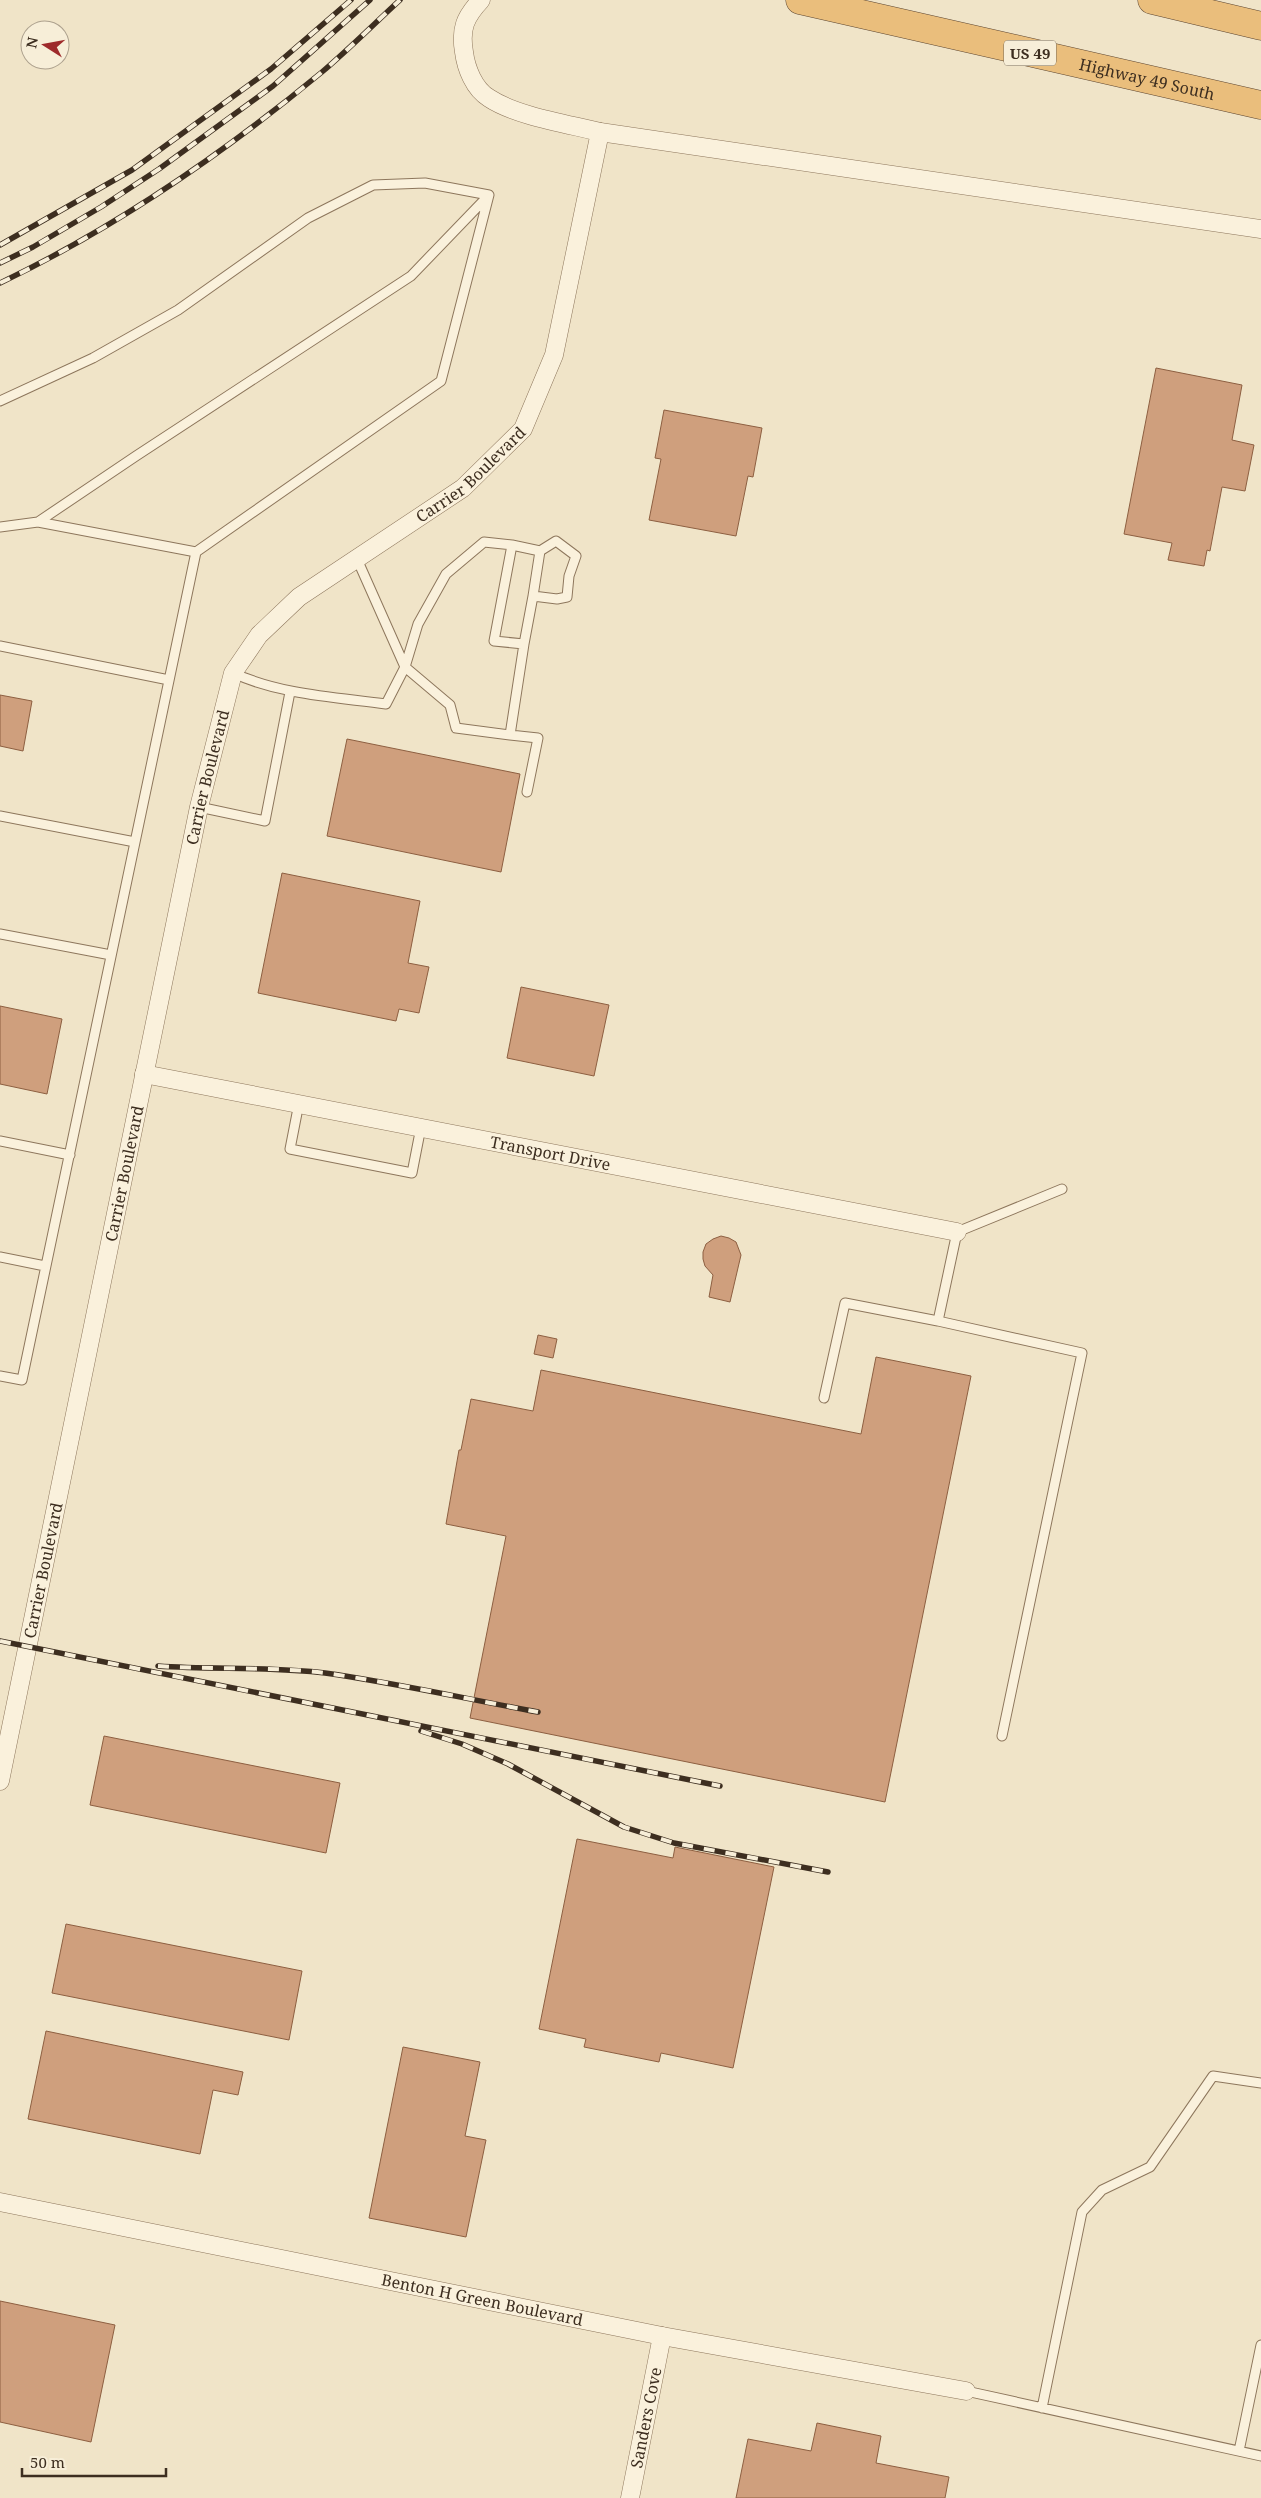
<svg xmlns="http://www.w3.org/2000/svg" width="1261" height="2498" font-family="'Noto Serif',serif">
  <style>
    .building { fill: #cf9f7d; stroke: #8d5f41 }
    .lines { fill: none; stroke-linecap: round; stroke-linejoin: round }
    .service-casing { stroke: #8d765c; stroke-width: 11 }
    .minor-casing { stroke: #8d765c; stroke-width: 19 }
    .trunk-casing { stroke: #5b4430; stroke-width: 29 }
    .service { stroke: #faf1dc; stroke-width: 9 }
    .minor { stroke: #faf1dc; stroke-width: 18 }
    .trunk { stroke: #eabe7c; stroke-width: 28 }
    .rail-casing { stroke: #3d2e20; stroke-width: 5.5 }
    .rail { stroke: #f7eed8; stroke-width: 4; stroke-dasharray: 11; stroke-linecap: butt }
    .labels { text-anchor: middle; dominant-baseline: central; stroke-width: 5; stroke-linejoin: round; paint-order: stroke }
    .shield { fill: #f7eed8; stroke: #756857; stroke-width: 1 }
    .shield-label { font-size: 15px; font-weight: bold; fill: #3d2e20 }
    .street-label { font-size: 16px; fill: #3d2e20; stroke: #f7eed8 }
  </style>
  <rect width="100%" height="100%" fill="#f0e4c8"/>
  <path class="building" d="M1156 368 1242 385 1232 440 1254 445 1245 491 1222 487 1210 551 1207 550 1204 566 1168 560 1172 543 1124 534Z
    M664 410 762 428 753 477 748 476 736 536 649 520 661 459 655 458Z
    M0 695 32 701 23 751 0 746Z
    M347 739 520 774 501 872 327 836Z
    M282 873 420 901 408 963 429 967 419 1013 399 1009 396 1021 258 993Z
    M521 987 609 1005 594 1076 507 1058Z
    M0 1006 62 1019 47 1094 0 1084Z
    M721 1236 729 1238 736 1242 741 1255 730 1302 709 1297 713 1275 705 1266 703 1259V1252L706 1244 713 1239Z
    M538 1335 557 1339 553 1358 534 1354Z
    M876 1357 971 1376 885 1802 470 1718 506 1536 446 1524 459 1450H461L471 1399 533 1411 541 1370 861 1434Z
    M104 1736 340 1783 326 1853 90 1805Z
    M577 1839 673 1858 675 1847 774 1867 733 2068 661 2053 659 2062 584 2047 586 2039 539 2029Z
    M66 1924 302 1971 289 2040 52 1993Z
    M46 2031 243 2072 238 2095 213 2090 200 2154 28 2119Z
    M403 2047 480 2062 465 2136 486 2140 466 2237 369 2218Z
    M0 2301 115 2325 91 2442 0 2422Z
    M817 2423 881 2436 876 2463 949 2477 945 2498H736L748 2439 811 2451Z"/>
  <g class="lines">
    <defs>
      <path id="service" d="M0 401 93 358 178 310 308 218 373 185 425 183 489 195
        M0 527 38 522
        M484 542 512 545 494 641 524 644 510 735 456 728 450 705 405 667 418 624 446 574Z
        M512 545 540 551 556 541 576 556 569 576 567 597 557 599 533 596 540 551
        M196 552 38 522 136 456 411 276 489 195
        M524 644 533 596
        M0 646 169 680
        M233 673C282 695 334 697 386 704L405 667 357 559
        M510 735 538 738 527 792
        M199 807 265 821 290 692
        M0 816 135 842
        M0 934 111 955
        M299 1103 290 1149 412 1173 421 1127
        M0 1141 70 1155
        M0 1257 45 1266
        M938 1321 1082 1353 1002 1736
        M0 1376 22 1380 196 552 441 381 489 195
        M824 1398 845 1303 938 1321 957 1232 1062 1189
        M966 2391 1261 2456
        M1042 2408 1082 2212 1102 2190 1150 2167 1213 2076 1261 2083
        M1239 2451 1261 2345"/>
      <g id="minor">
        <path d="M481 0C465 17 460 29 464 52 466 68 474 89 489 98 516 116 568 124 600 132L1261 229"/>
        <path id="s1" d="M144 1074 957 1232"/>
        <path id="s2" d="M0 1781 199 807 233 673 259 635 299 597 463 488 523 429 554 355 600 132"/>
        <path id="s3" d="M0 2202 662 2336 966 2391"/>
        <path id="s4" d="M630 2498 662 2336"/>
      </g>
      <g id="trunk">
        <path id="s5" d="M800 0 1261 105"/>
        <path d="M1152 0 1261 26"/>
      </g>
    </defs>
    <use href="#service" class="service-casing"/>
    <use href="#minor" class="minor-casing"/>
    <use href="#trunk" class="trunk-casing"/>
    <use href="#service" class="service"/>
    <use href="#minor" class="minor"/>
    <use href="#trunk" class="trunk"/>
    <defs>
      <path id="rail" d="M0 245 132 170 271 69 351 0
        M0 263 33 247 101 207 159 169 273 86 370 0
        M0 283C115 228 224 153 322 72 349 49 374 24 400 0
        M0 1641 720 1786
        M158 1666C213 1670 269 1666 325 1673 396 1683 467 1699 538 1712
        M421 1731 462 1744 508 1764 624 1827 674 1843 828 1872"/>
    </defs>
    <use href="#rail" class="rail-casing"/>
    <use href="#rail" class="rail"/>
  </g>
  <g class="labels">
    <rect class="shield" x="1004" y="40.5" width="52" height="25" rx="4"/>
    <g class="shield-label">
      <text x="1030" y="53">US 49</text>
    </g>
    <g class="street-label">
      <text stroke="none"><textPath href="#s5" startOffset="356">Highway 49 South</textPath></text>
      <text stroke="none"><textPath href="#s2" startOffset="1445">Carrier Boulevard</textPath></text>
      <text stroke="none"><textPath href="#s2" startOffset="1025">Carrier Boulevard</textPath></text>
      <text stroke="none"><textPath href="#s1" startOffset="414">Transport Drive</textPath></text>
      <text stroke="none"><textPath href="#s2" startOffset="620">Carrier Boulevard</textPath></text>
      <text stroke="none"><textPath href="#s2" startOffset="215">Carrier Boulevard</textPath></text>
      <text stroke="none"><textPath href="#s3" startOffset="492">Benton H Green Boulevard</textPath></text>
      <text stroke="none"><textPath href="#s4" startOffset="82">Sanders Cove</textPath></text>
    </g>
  </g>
  <g transform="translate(45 45) rotate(281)"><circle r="24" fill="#f7eed8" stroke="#ada18e"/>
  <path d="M0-4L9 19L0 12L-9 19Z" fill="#9e2a2b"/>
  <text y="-8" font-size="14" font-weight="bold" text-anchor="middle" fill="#3d2e20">N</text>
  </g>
  <path d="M22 2468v8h144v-8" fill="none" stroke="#3d2e20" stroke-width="2.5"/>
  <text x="30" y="2468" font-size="15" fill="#3d2e20" stroke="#f7eed8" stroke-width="4" paint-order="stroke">50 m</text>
</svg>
